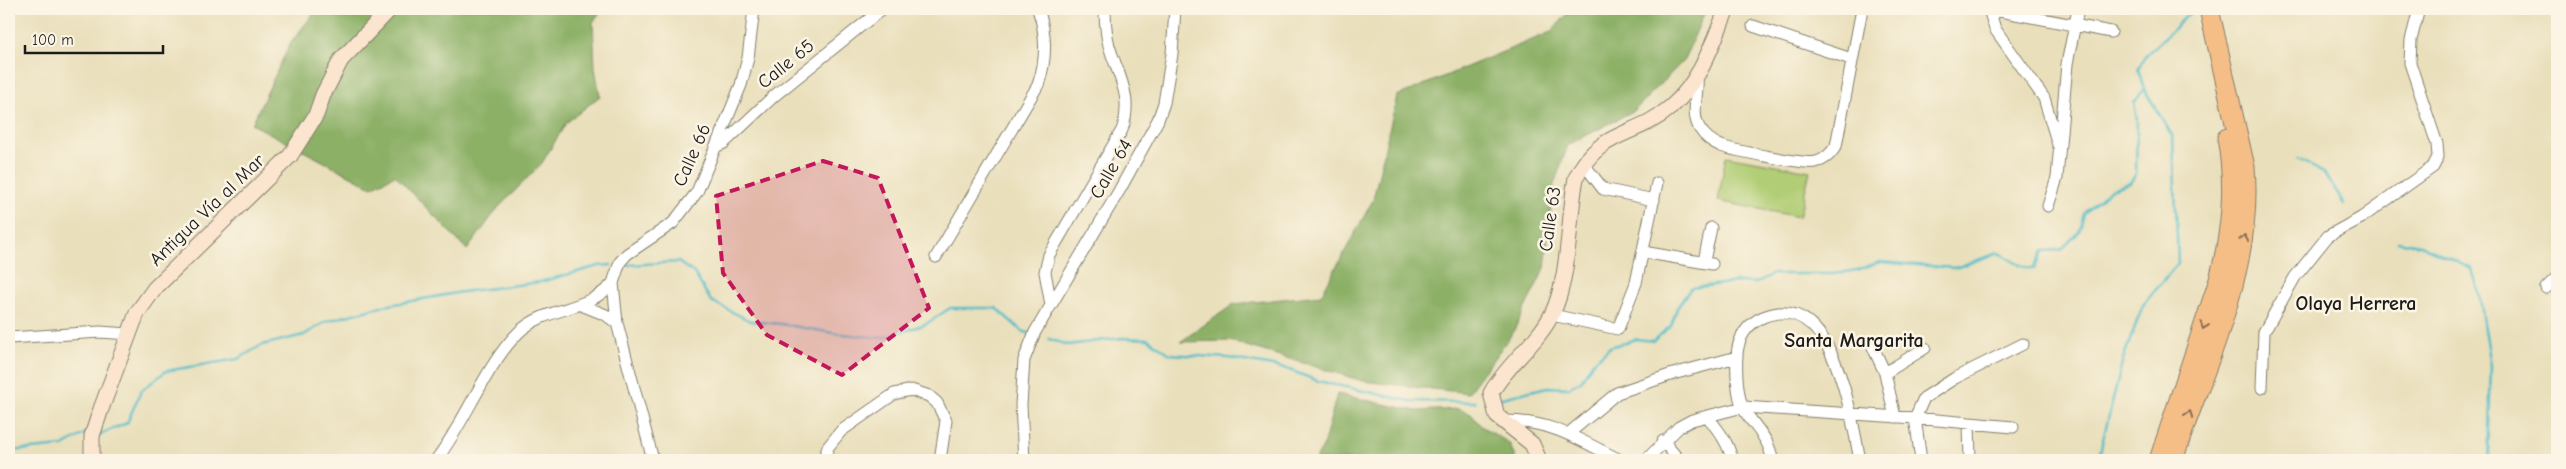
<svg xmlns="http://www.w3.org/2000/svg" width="2566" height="469" font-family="'Comic Neue',sans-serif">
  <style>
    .green { fill: #b1cd74; stroke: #667448 }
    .forest { fill: #8cb066; stroke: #546641 }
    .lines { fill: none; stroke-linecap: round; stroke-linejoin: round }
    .stream { stroke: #4ebbc8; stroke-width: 2.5 }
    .minor-casing { stroke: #827e6c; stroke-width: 13 }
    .secondary-casing { stroke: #827e6c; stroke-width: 17 }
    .trunk-casing { stroke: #827e6c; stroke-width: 21 }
    .minor { stroke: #fff; stroke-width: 11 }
    .secondary { stroke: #fbe5cf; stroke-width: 15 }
    .trunk { stroke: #f6be87; stroke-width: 19 }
    .oneway { stroke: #896d52 }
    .marked { fill: #c2185b; fill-opacity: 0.2; stroke: #c2185b; stroke-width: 4; stroke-dasharray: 10 6; stroke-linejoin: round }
    .labels { text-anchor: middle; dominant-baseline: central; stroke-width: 5; stroke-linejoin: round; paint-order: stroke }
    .street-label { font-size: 19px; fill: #1c1c1c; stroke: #fcf5e5 }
    .neighbourhood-label { font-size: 20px; font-weight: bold; fill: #1c1c1c; stroke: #fcf5e5 }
  </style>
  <rect width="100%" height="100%" fill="#fcf5e5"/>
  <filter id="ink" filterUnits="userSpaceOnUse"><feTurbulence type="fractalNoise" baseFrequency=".02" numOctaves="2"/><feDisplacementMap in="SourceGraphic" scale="10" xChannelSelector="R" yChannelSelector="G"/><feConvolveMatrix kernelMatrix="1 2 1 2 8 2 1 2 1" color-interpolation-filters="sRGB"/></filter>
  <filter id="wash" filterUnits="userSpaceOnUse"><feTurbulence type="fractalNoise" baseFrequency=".0096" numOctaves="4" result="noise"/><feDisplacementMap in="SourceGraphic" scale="20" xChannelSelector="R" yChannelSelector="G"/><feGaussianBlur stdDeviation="1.12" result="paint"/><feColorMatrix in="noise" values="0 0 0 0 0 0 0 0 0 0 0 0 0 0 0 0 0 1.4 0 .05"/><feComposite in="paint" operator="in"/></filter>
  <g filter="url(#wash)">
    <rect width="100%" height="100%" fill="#e9dfbb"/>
    <path class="green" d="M1726 156 1810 171 1799 217 1718 201Z"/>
    <path class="forest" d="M317 9H602L593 22 595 68 600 96 566 123 542 163 498 208 467 250 395 175 372 187 252 124 290 44Z
      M1572 9H1614L1630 19 1647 9H1706L1684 60 1635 110 1568 145 1553 187 1545 268 1512 334 1468 393 1363 381 1230 341 1180 342 1234 304 1321 295 1373 200 1397 96 1551 32Z
      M1337 394 1416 411 1458 409 1471 414 1481 426 1509 443 1516 460H1315L1323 447Z"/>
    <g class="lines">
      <path class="stream" d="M2298 159 2324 173 2344 204
        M2398 241 2420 245 2472 269 2479 293 2491 365 2488 460
        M627 265 678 262 694 273 711 301 750 321 781 324 833 333 882 338 926 324 950 308H996L1022 331 1031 334
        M1049 339 1068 345 1121 338 1148 339 1170 354 1228 358 1284 368 1318 381 1410 401 1475 402
        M1498 399 1547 387 1568 388 1581 381 1592 363 1610 347 1636 339 1653 341 1671 326 1677 308 1691 288 1737 282 1756 283 1773 274H1834L1857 270 1880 262 1955 268 1998 253C2013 259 2017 267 2034 269L2043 251 2061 250 2079 232 2084 213 2111 189 2130 183 2136 174 2137 120 2134 103 2144 89
        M98 435 127 423 141 391 166 371 238 359 262 345 304 335 327 321 384 306 462 292 540 282 599 266 611 265
        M9 451 63 446 86 433
        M2098 460 2123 359 2143 305 2178 263 2173 137 2144 89 2138 70 2145 56 2194 9"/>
    </g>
  </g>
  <g filter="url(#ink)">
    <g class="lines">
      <defs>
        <path id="minor" d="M1989 9 1995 29 2044 98 2058 145
          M1989 9 2111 32
          M1753 26 1851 59
          M1697 76C1699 94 1690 113 1700 129 1705 137 1712 142 1721 146 1732 150 1805 165 1816 162 1825 160 1831 154 1836 146L1862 9
          M715 147 724 143 774 96 882 9
          M1583 163 1603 189 1654 200
          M2048 206 2057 178 2067 64 2078 9
          M1643 252 1712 264
          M936 257 1038 85C1047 59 1047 35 1038 9
          M1704 261 1711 228
          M2546 288 2557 277
          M581 305 606 315 617 323
          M1051 305 1045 272 1049 255 1122 130C1132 101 1122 82 1112 55 1106 40 1105 25 1105 9
          M1552 315 1618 329 1636 283 1657 183
          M9 338 100 332 129 334
          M1872 345 1885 373 1895 417
          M1885 373 1925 348
          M2262 388 2264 332 2295 277 2328 236 2361 218 2433 167 2438 157 2437 144 2410 63 2411 40 2419 9
          M1707 416C1718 430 1729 443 1732 460
          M1504 421C1553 421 1577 439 1620 460
          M1969 423 1970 460
          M1568 434 1617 393 1673 374 1737 357
          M1663 441 1679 460
          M436 460C465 423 486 364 519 332 546 306 588 312 613 283
          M653 460 617 323 613 283 620 262 627 254 673 223 697 192 741 85 748 58 754 9
          M824 460 828 447 841 431 894 394 911 390 929 396 937 403 946 421 940 460
          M1024 460 1021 405 1024 360 1035 332 1119 191 1158 120 1164 103 1172 54 1175 9
          M1646 460 1679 427 1692 420 1743 407 1915 418 2013 427
          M1772 460C1770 438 1753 426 1743 408 1737 395 1736 370 1737 355 1738 338 1747 324 1763 317 1834 288 1851 417 1860 460
          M1921 460 1915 418 1924 398 1955 378 2023 344"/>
        <path id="secondary" d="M92 460V436L101 409 137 313 155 288 290 156 316 115 323 95 341 60 390 9
          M1539 460 1532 444 1497 416 1491 393C1507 364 1537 344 1552 314 1570 278 1568 219 1576 178 1599 129 1635 138 1671 107 1701 81 1712 44 1727 9"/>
        <path id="trunk" d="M2159 460 2219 280C2231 232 2236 187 2227 138
          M2173 460C2204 364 2254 271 2245 167L2209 9"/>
      </defs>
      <use href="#minor" class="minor-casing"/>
      <use href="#secondary" class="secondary-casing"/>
      <use href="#trunk" class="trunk-casing"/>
      <use href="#minor" class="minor"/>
      <use href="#secondary" class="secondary"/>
      <use href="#trunk" class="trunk"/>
    </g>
    <defs><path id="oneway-chevron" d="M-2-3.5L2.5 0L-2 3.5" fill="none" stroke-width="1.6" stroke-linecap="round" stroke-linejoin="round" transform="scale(1.25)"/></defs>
    <g class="oneway">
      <use href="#oneway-chevron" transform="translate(2244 238) rotate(-82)"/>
      <use href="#oneway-chevron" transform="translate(2204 326) rotate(109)"/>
      <use href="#oneway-chevron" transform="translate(2189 414) rotate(-70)"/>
    </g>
  </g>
  <path class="marked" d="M823 161 878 178 929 308 842 375 767 335 723 273 716 196Z"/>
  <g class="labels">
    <g class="street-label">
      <text transform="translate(786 64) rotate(-39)">Calle 65</text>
      <text transform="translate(692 155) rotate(-66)">Calle 66</text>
      <text transform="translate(1111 169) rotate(-60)">Calle 64</text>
      <text transform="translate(207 210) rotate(-44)">Antigua Vía al Mar</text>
      <text transform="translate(1550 219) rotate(-82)">Calle 63</text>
    </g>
    <g class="neighbourhood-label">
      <text x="2356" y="303">Olaya Herrera</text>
      <text x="1854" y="340">Santa Margarita</text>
    </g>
  </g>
  <rect width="2566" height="469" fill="none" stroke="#fcf5e5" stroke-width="30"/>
  <path d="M25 45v8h138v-8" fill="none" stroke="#1c1c1c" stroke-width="2.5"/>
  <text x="32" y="45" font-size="15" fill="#1c1c1c" stroke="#fcf5e5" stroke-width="4" paint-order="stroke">100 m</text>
</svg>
